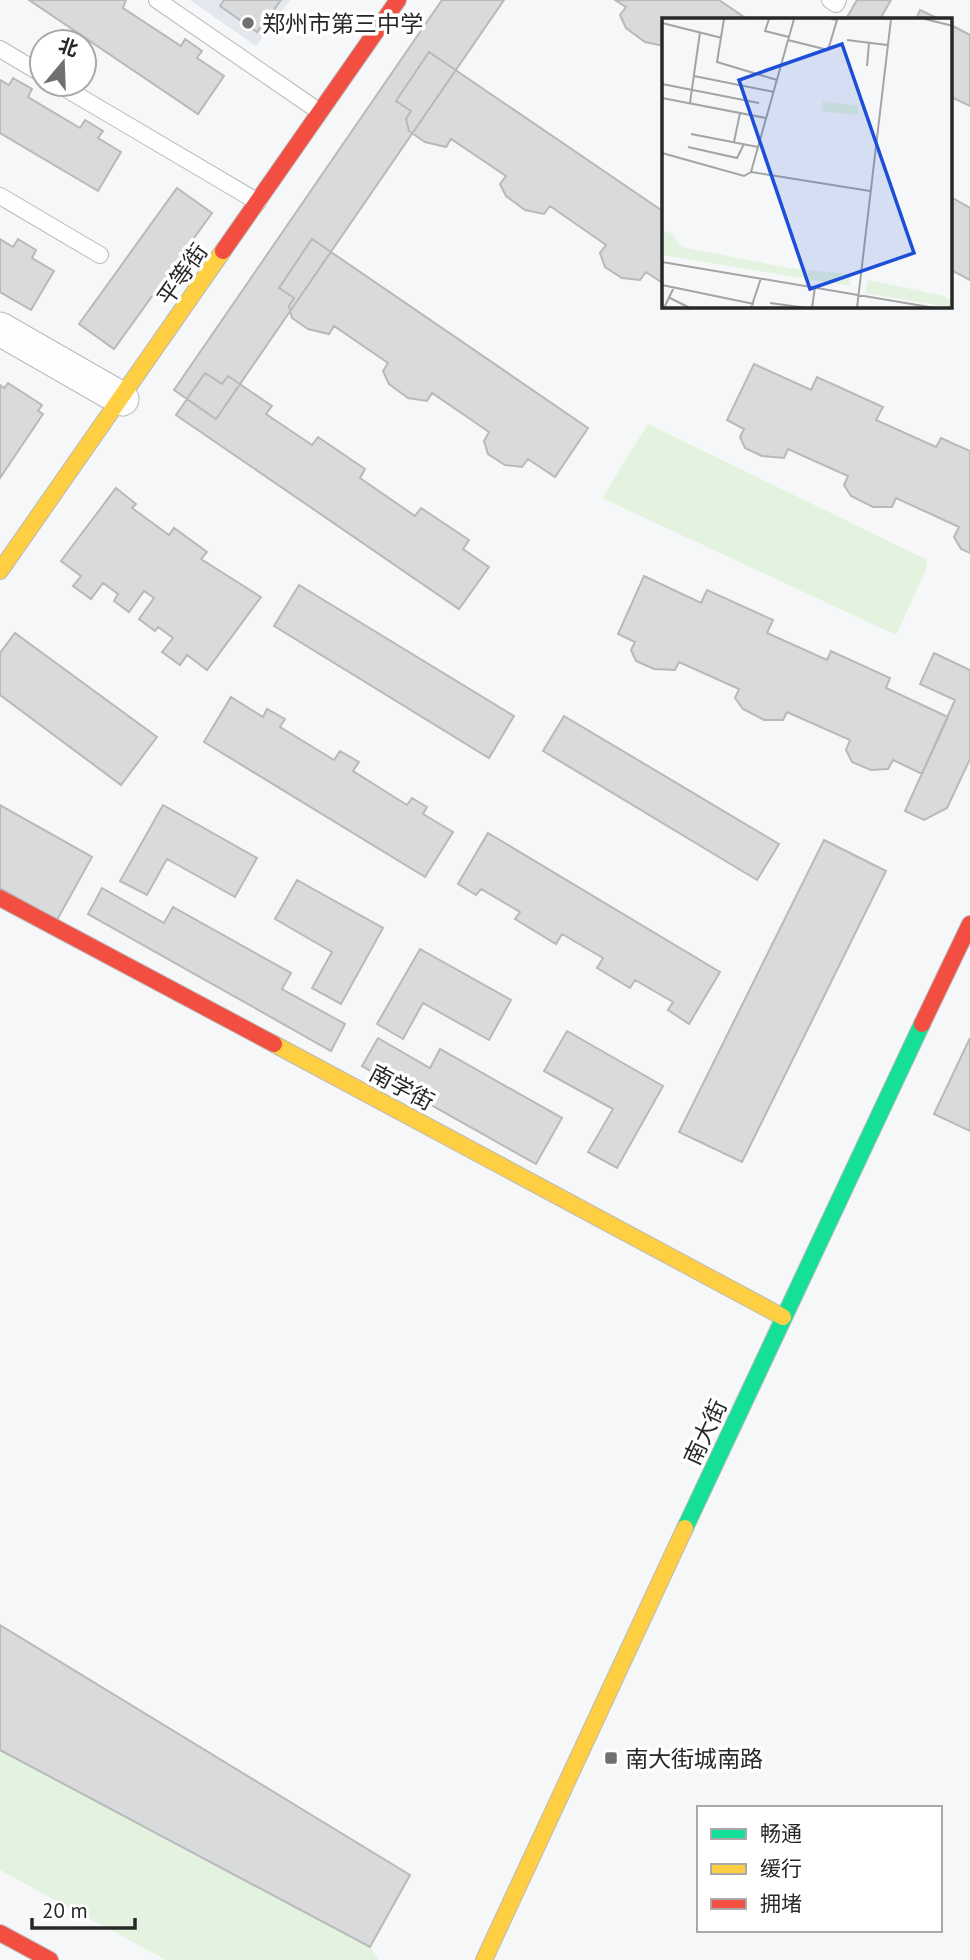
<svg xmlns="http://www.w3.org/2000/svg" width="970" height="1960" font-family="'PT Sans','Noto Sans SC',sans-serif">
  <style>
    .built { fill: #e4e7ed }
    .green { fill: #e3f3df }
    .building { fill: #d9dadb; stroke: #b8b9ba; stroke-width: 2 }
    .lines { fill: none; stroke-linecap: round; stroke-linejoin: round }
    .lane-casing { stroke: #bababc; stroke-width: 18 }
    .street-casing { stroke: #bababc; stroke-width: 35 }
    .fast-casing { stroke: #bababc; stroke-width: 18 }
    .slow-casing { stroke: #bababc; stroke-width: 18 }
    .jam-casing { stroke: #bababc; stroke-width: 18 }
    .lane { stroke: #fefefe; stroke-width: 16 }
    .street { stroke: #fefefe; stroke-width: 33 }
    .fast { stroke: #16e098; stroke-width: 16 }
    .slow { stroke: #ffcf43; stroke-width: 16 }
    .jam { stroke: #f24e42; stroke-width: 16 }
    .poi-dot { fill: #707071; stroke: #fff; stroke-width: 2.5 }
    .labels { text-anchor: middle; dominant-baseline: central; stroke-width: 7; stroke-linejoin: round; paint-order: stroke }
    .poi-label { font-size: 23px; fill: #282829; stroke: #fff; text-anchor: start }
    .street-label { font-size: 23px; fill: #282829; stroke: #fff }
    .inset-road { fill: none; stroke: #a4a4a5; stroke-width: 2 }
    .view { fill: #1d4ed8; fill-opacity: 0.15; stroke: #1d4ed8; stroke-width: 3.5 }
    .inset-edge { fill: none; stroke: #282829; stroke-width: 3.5 }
  </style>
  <rect width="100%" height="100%" fill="#f6f7f8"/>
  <path class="built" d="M190 0H290L256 46Z"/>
  <path class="green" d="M648 424 927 560 926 570 896 635 602 498Z
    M0 1750 370 1947 379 1960H166L0 1870Z"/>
  <path class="building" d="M29 0H126L123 8 181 46 185 39 202 51 197 58 224 76 198 114Z
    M224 0H281L257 32 220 6Z
    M442 0H504L216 419 174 390Z
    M615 0H719L747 19H664V46L645 42 626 28 620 15 626 7Z
    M857 0H891L880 19H846Z
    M920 10 939 19H916Z
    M951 25 970 35V106L951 97Z
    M429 52 664 212V284L646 272 640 280 622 278 605 267 600 253 606 245 550 206 544 214 525 210 506 196 500 184 506 176 451 139 446 147 425 142 409 131 406 119 411 111 396 101Z
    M13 78 32 89 28 97 80 128 85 120 103 131 98 138 121 152 98 191 0 133V80L9 85Z
    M177 188 212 213 114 349 79 324Z
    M951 197 970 208V280L951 270Z
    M0 239 13 247 18 239 36 250 32 258 54 271 31 310 0 292Z
    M312 239 588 428 555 477 528 459 522 467 505 465 488 454 484 441 489 432 432 393 427 401 408 398 389 384 383 371 388 363 334 326 329 334 308 329 292 318 289 306 294 298 279 288Z
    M754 364 811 390 817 377 883 407 876 420 936 447 941 438 970 451V553L961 549 954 537 959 527 896 498 892 507H873L851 496 844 485 848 476 788 449 784 458 762 456 745 448 740 437 744 429 727 420Z
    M205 373 222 384 228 376 272 406 266 414 312 445 318 437 365 469 360 478 415 516 421 508 469 540 463 549 489 567 459 609 176 415Z
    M8 383 42 405 38 411 43 414 0 478V385L4 388Z
    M116 488 136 504 132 508 169 535 174 528 207 552 201 559 261 597 207 670 187 655 180 665 162 652 173 638 158 627 155 631 139 619 154 598 144 591 129 612 114 601 118 594 103 583 91 599 73 586 81 576 61 561Z
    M644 576 701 603 707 590 773 620 767 633 827 660 831 651 890 678 886 688 948 717 922 774 893 760 888 769 871 770 852 762 846 750 850 740 787 712 783 720H764L743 709 735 698 739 689 679 662 675 670 654 669 636 661 631 650 635 642 618 634Z
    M299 585 514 716 489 758 274 626Z
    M15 633 157 737 121 785 0 695V653Z
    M934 653 970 670V759L947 808 924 820 905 811 955 700 920 684Z
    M231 697 263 717 267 709 285 719 280 727 334 760 340 751 359 762 353 771 407 805 412 798 427 807 423 814 453 832 425 877 204 742Z
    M564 716 779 844 757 880 543 751Z
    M0 805 92 857 57 920 0 888Z
    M163 805 257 858 235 897 167 859 147 895 120 881Z
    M488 833 720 972 689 1024 668 1010 673 1002 635 980 630 988 597 968 603 958 562 934 556 944 515 919 520 912 481 889 476 895 458 884Z
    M824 840 886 871 742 1162 679 1132Z
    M297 880 383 928 341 1004 312 988 332 952 275 919Z
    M102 888 164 923 173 907 291 973 282 989 345 1024 331 1051 88 914Z
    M420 949 511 1000 489 1040 423 1003 403 1039 377 1024Z
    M567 1031 663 1086 617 1168 588 1152 613 1109 544 1071Z
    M378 1038 430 1068 440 1049 562 1118 536 1164 362 1066Z
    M970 1038V1131L934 1114Z
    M0 1625 410 1875 370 1947 0 1750Z"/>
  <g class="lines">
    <defs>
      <path id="lane" d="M157 0 320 112
        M830 0 836 4 838 0
        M0 49 42 74
        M58 84 258 202
        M0 196 100 255"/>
      <path id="street" d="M0 329 122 399"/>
      <path id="fast" d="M685 1528 922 1024"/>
      <path id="slow" d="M0 571 223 251
        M274 1044 783 1317
        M484 1960 685 1528"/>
      <path id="jam" d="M223 251 398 0
        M0 898 274 1044
        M922 1024 970 924
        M0 1933 50 1960"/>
    </defs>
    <use href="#lane" class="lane-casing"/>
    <use href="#street" class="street-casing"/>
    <use href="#fast" class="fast-casing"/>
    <use href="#slow" class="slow-casing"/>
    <use href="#jam" class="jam-casing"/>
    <use href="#lane" class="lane"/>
    <use href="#street" class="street"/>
    <use href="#fast" class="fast"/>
    <use href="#slow" class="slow"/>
    <use href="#jam" class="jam"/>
  </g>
  <g class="poi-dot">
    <circle cx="248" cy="23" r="7"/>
    <rect x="604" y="1751" width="14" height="14" rx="3.5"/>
  </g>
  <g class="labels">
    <g class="poi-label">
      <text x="262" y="23">郑州市第三中学</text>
      <text x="625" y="1758">南大街城南路</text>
    </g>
    <g class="street-label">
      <text transform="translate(182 274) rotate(-55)">平等街</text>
      <text transform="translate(402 1087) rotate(28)">南学街</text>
      <text transform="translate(705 1432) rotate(-65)">南大街</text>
    </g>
  </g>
  <g transform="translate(662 18)">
    <rect width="290" height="290" fill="#f6f7f8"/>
    <path d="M161 83 196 88 195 97 159 93ZM0 213 9 215 20 229 132 251 187 256 188 268 0 237ZM206 262 282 278 290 283V290L203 275Z" fill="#e3f3df"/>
    <path class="inset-road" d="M62 1 55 44 115 62M107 1 103 13 127 19M263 1 291 8M0 5 60 20M126 22 166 32 175 2 169 1M185 22 225 27M205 48 207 25M32 58 112 74M0 66 97 85M0 80 104 100M28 85 38 14M29 116 96 129M72 124 78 95M26 129 75 140 82 126M0 135 82 158 89 154 208 173M89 154 132 1M0 244 273 290M0 267 92 286M8 280 28 290M108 285 145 290M2 290 12 269M89 290 99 260M150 290 153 269M195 290 229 1"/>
    <path class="view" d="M180 26 252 235 148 271 77 62Z"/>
    <rect width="290" height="290" class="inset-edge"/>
  </g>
  <rect x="697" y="1806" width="245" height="126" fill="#ffffff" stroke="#a9a9a9" stroke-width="2"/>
  <rect x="711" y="1829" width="35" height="10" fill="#16e098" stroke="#a9a9a9" stroke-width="2"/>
  <text x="760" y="1841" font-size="21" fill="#282829">畅通</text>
  <rect x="711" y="1864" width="35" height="10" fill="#ffcf43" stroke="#a9a9a9" stroke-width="2"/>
  <text x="760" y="1876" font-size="21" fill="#282829">缓行</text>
  <rect x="711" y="1899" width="35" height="10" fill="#f24e42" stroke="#a9a9a9" stroke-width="2"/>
  <text x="760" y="1911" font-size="21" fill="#282829">拥堵</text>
  <g transform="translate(63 63) rotate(19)"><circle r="33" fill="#ffffff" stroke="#a9a9a9" stroke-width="2"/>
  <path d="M0-5L12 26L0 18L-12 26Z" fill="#707071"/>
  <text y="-10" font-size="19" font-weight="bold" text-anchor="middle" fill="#282829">北</text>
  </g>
  <path d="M32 1918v10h103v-10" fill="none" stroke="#282829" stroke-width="3.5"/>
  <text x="42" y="1918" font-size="21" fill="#282829" stroke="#ffffff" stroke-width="5" paint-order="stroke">20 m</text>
</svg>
